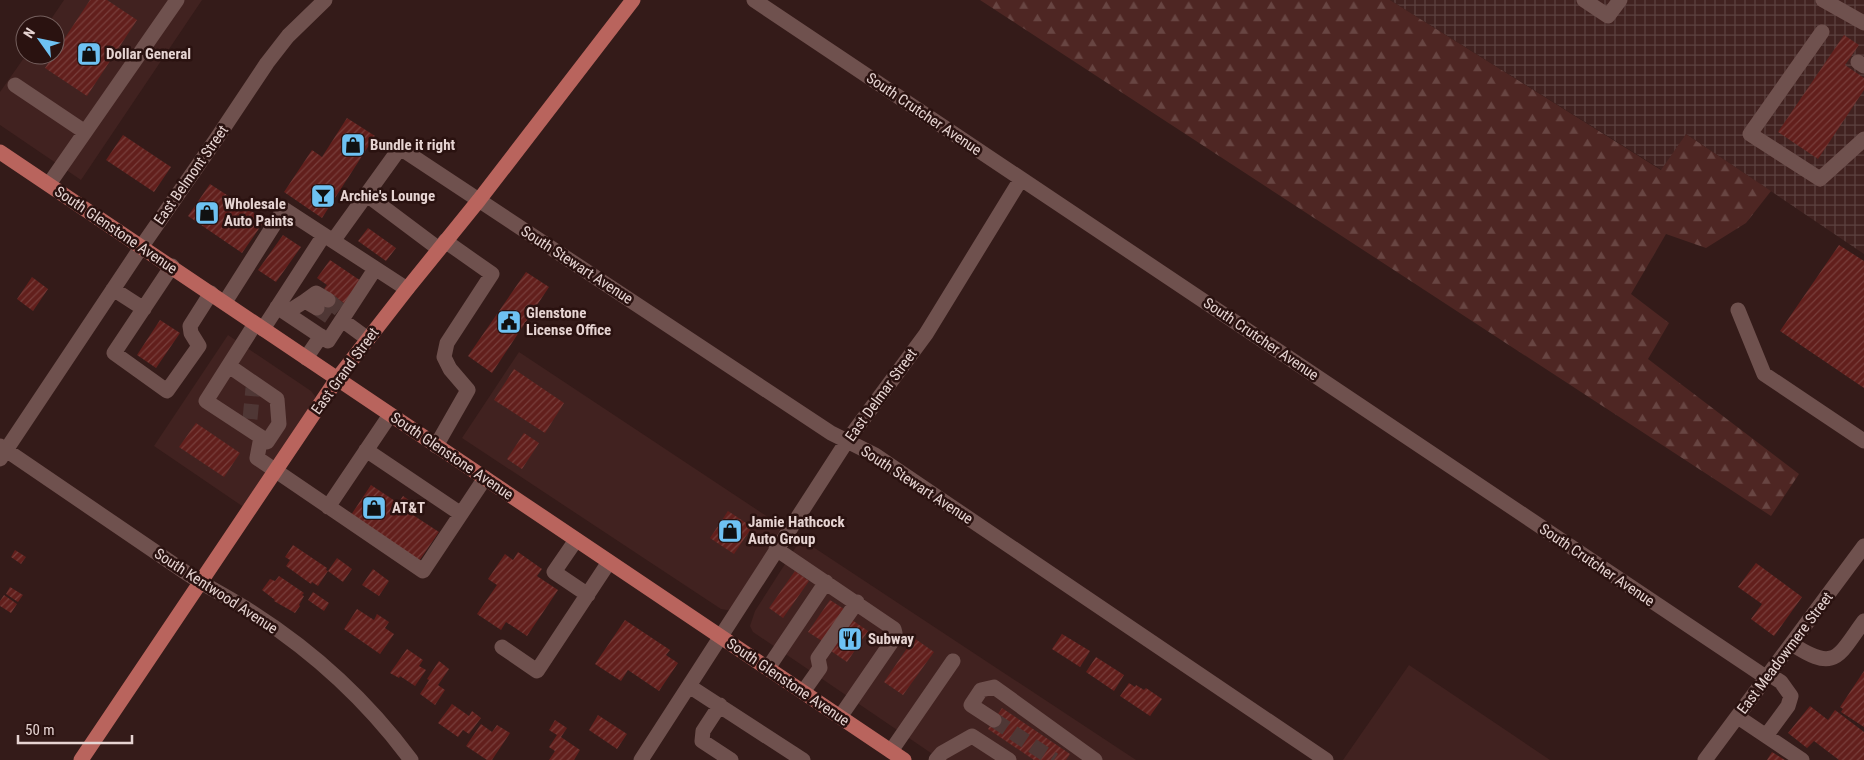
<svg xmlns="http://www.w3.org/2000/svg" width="1864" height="760" font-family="'Roboto Condensed',sans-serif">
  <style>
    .built { fill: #412220 }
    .industrial { fill: url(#industrial-grid) }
    .forest { fill: url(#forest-firs) }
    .building { fill: url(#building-hatch) }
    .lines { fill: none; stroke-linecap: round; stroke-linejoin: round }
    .minor-tunnel { stroke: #4f3735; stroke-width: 15; stroke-dasharray: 15 8; stroke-linecap: butt }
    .minor { stroke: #6f514e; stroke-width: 15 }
    .major { stroke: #b9645d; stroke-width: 15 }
    .labels { text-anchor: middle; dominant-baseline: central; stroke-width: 5; stroke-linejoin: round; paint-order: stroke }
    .poi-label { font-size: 15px; font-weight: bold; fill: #e6d4d2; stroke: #2a1210; text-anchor: start }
    .street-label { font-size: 15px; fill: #e6d4d2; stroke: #2a1210 }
  </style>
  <defs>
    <pattern id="industrial-grid" width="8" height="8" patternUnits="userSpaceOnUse" patternTransform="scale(1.25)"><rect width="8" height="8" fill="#412220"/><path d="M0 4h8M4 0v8" fill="none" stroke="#5c4140"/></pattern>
    <pattern id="forest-firs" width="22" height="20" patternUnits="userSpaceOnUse" patternTransform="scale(1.25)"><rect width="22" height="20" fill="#4e2623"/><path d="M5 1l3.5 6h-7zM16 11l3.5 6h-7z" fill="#684542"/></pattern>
    <pattern id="building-hatch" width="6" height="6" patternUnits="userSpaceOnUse" patternTransform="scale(1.25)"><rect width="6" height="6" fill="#621f1c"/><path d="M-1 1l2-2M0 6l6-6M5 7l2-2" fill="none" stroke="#783f3c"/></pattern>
  </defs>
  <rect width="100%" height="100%" fill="#341b19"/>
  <path class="built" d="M64 0H202L81 180 0 125V92L26 55H55V25H47Z
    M228 335 311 391 315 396V403L245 508 154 446Z
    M519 352 786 529 733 609 727 610 721 609 462 438Z
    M801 539 1136 760H941L928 751 753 632 750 626 755 611Z
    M1409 665 1550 760H1343Z"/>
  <path class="industrial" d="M1390 0H1864V254L1686 134 1662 170Z"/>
  <path class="forest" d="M980 0H1390L1661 170 1686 134 1771 191 1746 223 1706 248 1666 234 1631 294 1669 323 1648 359 1799 474 1771 516Z"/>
  <path class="building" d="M90 0H107L137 20 87 96 45 68Z
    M1844 35 1859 45 1845 65 1864 78V90L1818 159 1778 132Z
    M347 118 375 136 322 218 284 192 312 150 322 157Z
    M123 135 171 167 154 192 106 160Z
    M210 184 265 220 242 253 188 216Z
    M368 228 396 248 386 261 358 241Z
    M283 235 301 247 276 282 258 270Z
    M1839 245 1864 261V388L1780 331Z
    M330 260 361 281 345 304 324 289 327 285 317 278Z
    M526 272 549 287 492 373 468 356Z
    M32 277 48 289 33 311 17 299Z
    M160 320 180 333 156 368 137 355Z
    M514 369 564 403 545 433 494 400Z
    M196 423 240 453 224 477 179 447Z
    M524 433 539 443 522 469 507 459Z
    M371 485 398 503 403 496 419 507 413 515 439 532 417 564 349 518Z
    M728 511 752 527 734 554 710 538Z
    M293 545 327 568 326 570 328 571 337 558 352 569 343 582 328 571 318 586 312 582 311 584 286 566 290 560 285 557Z
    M15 550 26 557 21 564 11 557Z
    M518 552 542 569 537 576 558 590 527 636 506 622 501 630 477 614 497 585 488 579 505 554 513 560Z
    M1756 563 1802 597 1774 636 1751 619 1762 604 1738 587Z
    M373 569 389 581 379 596 362 585Z
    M795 571 809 581 783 618 769 608Z
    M279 576 304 593 302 595 304 596 299 605 300 606 295 613 274 601 275 600 262 590 270 579 275 581Z
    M10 587 23 595 18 602 6 594Z
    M313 592 329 603 324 611 308 600Z
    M4 595 17 604 11 613 0 606V601Z
    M830 600 844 609 822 641 808 632Z
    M357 609 374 620 377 614 389 622 385 628 394 634 380 654 344 629Z
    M625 620 670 650 666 655 678 663 659 691 628 670 621 681 595 664Z
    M852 620 868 631 847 662 831 651Z
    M1062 634 1090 651 1080 667 1052 649Z
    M914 638 934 652 903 695 884 682Z
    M407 649 423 660 419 666 426 670 415 686 400 676 399 678 390 673Z
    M1096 657 1124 675 1114 691 1086 672Z
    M439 661 449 669 438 685 445 690 435 705 420 694 429 680 427 679Z
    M1864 671V727L1841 712 1843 709 1840 707Z
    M1129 683 1135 687 1136 685 1144 690 1146 688 1162 699 1150 716 1120 696Z
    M452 704 469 716 472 711 481 718 469 734 463 730 458 737 438 723Z
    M1810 706 1828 720 1835 710 1864 732V760H1839L1814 741 1807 748 1788 733Z
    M1002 708 1070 754 1066 760H1034L988 729Z
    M598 715 627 734 617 749 589 730Z
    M555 720 567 728 561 737 580 750 574 760H549L555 751 549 747 557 735 549 730Z
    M481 724 492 732 497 725 510 733 492 760H487L466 746Z
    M1772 752 1785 760H1767Z"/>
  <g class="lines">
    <path class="minor-tunnel" d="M328 300 340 310
      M317 308 330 317
      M250 419 253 388
      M994 720 1054 760"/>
    <path class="minor" d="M754 0 1767 678
      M1584 0 1608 16 1620 0
      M1823 0 1864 23
      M1822 32 1750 134 1820 179 1864 139
      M1858 62 1864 66
      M15 85 85 132
      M49 184 177 0
      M367 195 439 249
      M333 241 400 148 831 433 875 455 1326 760
      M172 266 114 353 167 391 199 346 191 333 190 326 211 293
      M113 289 144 309
      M305 301 316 293 328 300
      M225 302 284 209 407 289
      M277 307 328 341 375 269
      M1738 310 1764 374 1864 441
      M286 313 305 301 317 308
      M342 320 368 339
      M255 324 206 401 261 437 257 458 423 571 485 478
      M263 329 324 235
      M306 358 321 336
      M229 366 277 399 279 424 267 442 261 437
      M0 446C61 487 121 529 182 570 205 586 230 598 253 613 314 652 368 702 411 760
      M436 446 468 390 450 369 444 357 447 343 492 274 445 241
      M366 450 461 514
      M0 459 142 246 217 138 267 63 288 36 325 0
      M328 507 390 415
      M576 540 554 572 588 595
      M776 549 894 629 895 633 893 640 840 717
      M1792 644C1836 673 1838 656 1864 621
      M502 647 537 671 609 562
      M768 668 826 582
      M689 686 803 760
      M803 692 820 668 818 658 857 602
      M720 705 703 731 702 741 731 760
      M1738 717 1802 760
      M994 720 971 705 981 690 994 687 1095 760
      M1766 736 1788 706 1791 696 1781 682 1770 675
      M891 751 953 661
      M641 760 847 441 926 334 1021 179
      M936 760 942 753 972 736 1009 760
      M1705 760 1864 546"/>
    <path class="major" d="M0 152 904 760
      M81 760 337 379 407 289 479 200 633 0"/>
  </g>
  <defs>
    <symbol id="shop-square" viewBox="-11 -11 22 22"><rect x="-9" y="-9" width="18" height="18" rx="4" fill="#6ec2f3" stroke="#2a1210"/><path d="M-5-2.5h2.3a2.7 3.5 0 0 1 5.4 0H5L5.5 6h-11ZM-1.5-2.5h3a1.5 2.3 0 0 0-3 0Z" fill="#111"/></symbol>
    <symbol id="bar-square" viewBox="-11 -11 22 22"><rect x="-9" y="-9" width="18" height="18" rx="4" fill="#6ec2f3" stroke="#2a1210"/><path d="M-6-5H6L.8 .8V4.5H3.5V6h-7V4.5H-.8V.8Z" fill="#111"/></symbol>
    <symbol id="civic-square" viewBox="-11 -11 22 22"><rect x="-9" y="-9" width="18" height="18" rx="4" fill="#6ec2f3" stroke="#2a1210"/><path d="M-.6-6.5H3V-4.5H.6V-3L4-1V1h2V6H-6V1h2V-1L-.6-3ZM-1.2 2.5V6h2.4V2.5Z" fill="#111"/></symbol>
    <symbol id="restaurant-square" viewBox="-11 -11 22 22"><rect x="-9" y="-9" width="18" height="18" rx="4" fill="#6ec2f3" stroke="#2a1210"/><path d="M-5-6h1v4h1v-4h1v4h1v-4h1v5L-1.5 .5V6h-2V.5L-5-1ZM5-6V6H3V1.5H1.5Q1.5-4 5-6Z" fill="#111"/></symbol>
  </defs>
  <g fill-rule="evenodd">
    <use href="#shop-square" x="75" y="40" width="28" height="28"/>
    <use href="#shop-square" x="339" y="131" width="28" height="28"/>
    <use href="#bar-square" x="309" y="182" width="28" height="28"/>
    <use href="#shop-square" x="193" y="199" width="28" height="28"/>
    <use href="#civic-square" x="495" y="308" width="28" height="28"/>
    <use href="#shop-square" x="360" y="494" width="28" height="28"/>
    <use href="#shop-square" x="716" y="517" width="28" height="28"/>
    <use href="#restaurant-square" x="836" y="625" width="28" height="28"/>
  </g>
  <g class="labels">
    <g class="poi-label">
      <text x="106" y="54">Dollar General</text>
      <text x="370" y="145">Bundle it right</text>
      <text x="340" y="196">Archie's Lounge</text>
      <text x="224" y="204">Wholesale<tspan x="224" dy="17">Auto Paints</tspan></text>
      <text x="526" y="313">Glenstone<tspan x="526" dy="17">License Office</tspan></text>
      <text x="392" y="508">AT&amp;T</text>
      <text x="748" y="522">Jamie Hathcock<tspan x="748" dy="17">Auto Group</tspan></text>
      <text x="868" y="639">Subway</text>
    </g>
    <g class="street-label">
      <text transform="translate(924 114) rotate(34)">South Crutcher Avenue</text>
      <text transform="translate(191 175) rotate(-55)">East Belmont Street</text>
      <text transform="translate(116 230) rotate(34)">South Glenstone Avenue</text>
      <text transform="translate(577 265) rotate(33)">South Stewart Avenue</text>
      <text transform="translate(1261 339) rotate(34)">South Crutcher Avenue</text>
      <text transform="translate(345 371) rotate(-54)">East Grand Street</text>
      <text transform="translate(881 395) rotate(-54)">East Delmar Street</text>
      <text transform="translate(452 456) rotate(34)">South Glenstone Avenue</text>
      <text transform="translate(917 485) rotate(33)">South Stewart Avenue</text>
      <text transform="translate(1597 565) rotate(34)">South Crutcher Avenue</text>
      <text transform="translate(216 591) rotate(33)">South Kentwood Avenue</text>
      <text transform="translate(1785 653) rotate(-53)">East Meadowmere Street</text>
      <text transform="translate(788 682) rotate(34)">South Glenstone Avenue</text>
    </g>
  </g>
  <g transform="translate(40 40) rotate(303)"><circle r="24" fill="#2a1210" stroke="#75605e"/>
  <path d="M0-4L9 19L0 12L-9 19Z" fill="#6ec2f3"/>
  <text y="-8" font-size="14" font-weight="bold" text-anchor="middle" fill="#e6d4d2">N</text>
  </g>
  <path d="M18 735v8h114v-8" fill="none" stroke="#e6d4d2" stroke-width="2.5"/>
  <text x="25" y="735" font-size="15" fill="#e6d4d2" stroke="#2a1210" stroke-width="4" paint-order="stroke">50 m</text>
</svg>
